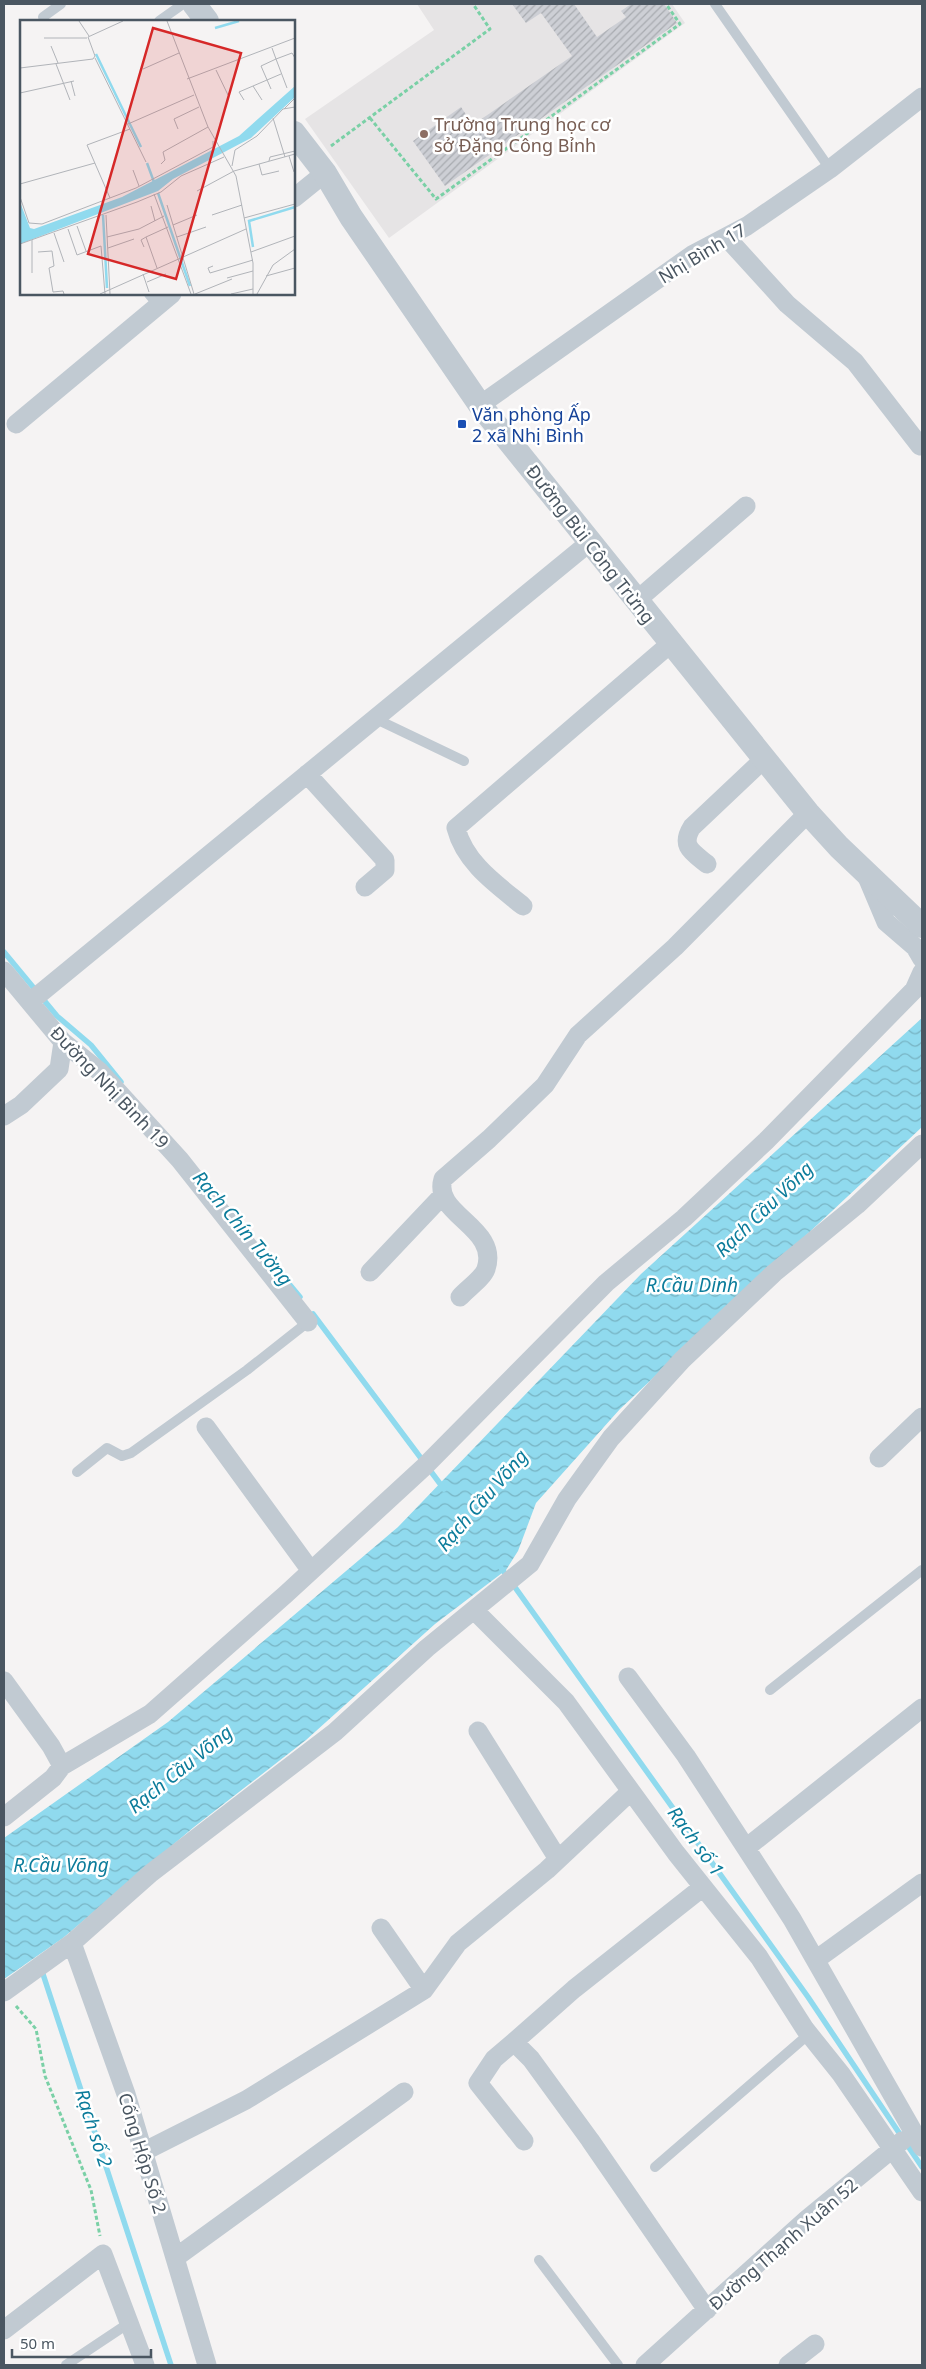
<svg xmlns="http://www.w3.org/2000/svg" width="926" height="2369" font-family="'Noto Sans',sans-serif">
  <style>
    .education { fill: #e6e4e5 }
    .water { fill: url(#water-waves) }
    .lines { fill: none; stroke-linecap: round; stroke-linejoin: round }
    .stream { stroke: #90daee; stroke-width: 5.5 }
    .building { fill: url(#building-hatch) }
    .path { stroke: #7ad0a6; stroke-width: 3; stroke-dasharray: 4 2.5; stroke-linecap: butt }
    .service { stroke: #c1cad2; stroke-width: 10 }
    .minor { stroke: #c1cad2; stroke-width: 19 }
    .tertiary { stroke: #c1cad2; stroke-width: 24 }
    .education-dot { fill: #8d6e63; stroke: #fff; stroke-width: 2 }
    .transit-dot { fill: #1a4fb4; stroke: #fff; stroke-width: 2 }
    .labels { text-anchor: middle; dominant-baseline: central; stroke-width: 5; stroke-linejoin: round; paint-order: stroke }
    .education-label { font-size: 18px; fill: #785e54; stroke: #fff; text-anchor: start }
    .street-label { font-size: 18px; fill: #4a5661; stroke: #fff }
    .transit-label { font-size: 18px; fill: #164399; stroke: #fff; text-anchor: start }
    .water-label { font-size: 19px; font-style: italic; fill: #0c7c9b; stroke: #fff }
    .inset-river { fill: none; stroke: #90daee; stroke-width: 2.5 }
    .inset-road { fill: none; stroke: #b1b4b9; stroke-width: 1 }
    .view { fill: #d62828; fill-opacity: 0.15; stroke: #d62828; stroke-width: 2.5 }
    .inset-edge { fill: none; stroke: #4a5661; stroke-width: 2.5 }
  </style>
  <defs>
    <pattern id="water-waves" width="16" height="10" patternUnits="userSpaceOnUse" patternTransform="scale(1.25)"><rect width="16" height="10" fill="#90daee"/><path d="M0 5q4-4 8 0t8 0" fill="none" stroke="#78b4c4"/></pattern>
    <pattern id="building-hatch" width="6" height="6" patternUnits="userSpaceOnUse" patternTransform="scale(1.25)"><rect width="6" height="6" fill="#cdcfd5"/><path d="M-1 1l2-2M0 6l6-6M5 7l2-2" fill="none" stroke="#a8abb0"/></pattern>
  </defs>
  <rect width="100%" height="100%" fill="#f5f3f3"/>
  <path class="education" d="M417 4H672L685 23 389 238 305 119 434 30Z"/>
  <path class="water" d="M922 1018V1127L620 1409 536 1503 518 1551 506 1570 435 1624 306 1740 194 1827 63 1938 4 1979V1838L168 1722 398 1527 641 1274Z"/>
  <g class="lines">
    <path class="stream" d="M4 952 57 1016 91 1045 121 1082
      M285 1279 300 1297
      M313 1314 444 1489
      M499 1565 808 1997 922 2167
      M41 1968 171 2365"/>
  </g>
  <path class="building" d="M512 4H574L597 37 626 17 621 11 631 4H664L677 23 445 186 413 141 461 107 473 125 572 56 541 13 526 23Z"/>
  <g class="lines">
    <path class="path" d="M370 118 436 199 680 24 666 4
      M331 146 490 29 473 4
      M16 2006 36 2029 45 2076 91 2190 100 2236"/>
    <path class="service" d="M715 4 830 169
      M43 17 61 4
      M159 21 183 4
      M149 294 158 305
      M374 718 464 761
      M77 1472 107 1448 122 1456 131 1453 247 1370 308 1322
      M770 1690 922 1570
      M655 2167 809 2034
      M539 2260 618 2365
      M66 2365 129 2323"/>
    <path class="minor" d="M294 198 325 173
      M727 238 787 304 855 362 920 446
      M480 405 692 255 747 226 830 169 922 97
      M16 424 172 294
      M636 601 746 506
      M307 774 385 860V870L365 887
      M707 864C692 852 680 846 692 827L764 759
      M867 877 886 922 915 947 922 959
      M523 906C496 884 465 863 456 828L670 644
      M4 971 63 1042 99 1071 180 1160 308 1322
      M31 1001 590 542
      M4 1116 21 1105 59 1069 63 1042
      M370 1272 442 1196
      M460 1297C467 1289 483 1278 486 1269 500 1227 432 1215 443 1179L489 1139 545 1085 578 1035 675 947 808 813
      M206 1427 311 1571
      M879 1458 922 1417
      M474 1610 566 1702 676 1853 759 1957 805 2029 841 2074 922 2192
      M628 1677 686 1756 792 1919 922 2147
      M4 1681 51 1746 62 1766
      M478 1731 558 1859
      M4 1817 53 1778 62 1766 150 1714 286 1594 424 1467 606 1283 684 1218 766 1141 914 990 922 972
      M746 1848 922 1708
      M381 1928 424 1990
      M72 1943 126 2094 207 2365
      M817 1959 922 1883
      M4 1992 72 1943 151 1873 335 1732 427 1648 530 1564 567 1499 611 1438 682 1360 774 1273 857 1205 922 1144
      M514 2042 574 1989 703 1887
      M524 2141 478 2083 494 2059 514 2042 531 2059 590 2140 707 2310
      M143 2152 246 2100 424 1990 458 1943 547 1870 630 1792
      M175 2258 404 2092
      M4 2330 103 2254 145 2365
      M645 2365 807 2219 902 2141
      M788 2365 815 2344"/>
    <path class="tertiary" d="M194 4 207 21
      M294 133 325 173 351 217 480 405 808 813 839 847 922 926"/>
  </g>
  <circle class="education-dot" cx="424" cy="134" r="5"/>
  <rect class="transit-dot" x="457" y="419" width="10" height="10" rx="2.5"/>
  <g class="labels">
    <g class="education-label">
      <text x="434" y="124">Trường Trung học cơ<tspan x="434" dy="21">sở Đặng Công Bỉnh</tspan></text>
    </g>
    <g class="street-label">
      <text transform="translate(702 253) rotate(-31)">Nhị Bình 17</text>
      <text transform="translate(591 544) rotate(52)">Đường Bùi Công Trừng</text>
      <text transform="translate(110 1087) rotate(46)">Đường Nhị Bình 19</text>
      <text transform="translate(143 2153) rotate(73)">Cống Hộp Số 2</text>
      <text transform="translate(783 2244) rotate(-41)">Đường Thạnh Xuân 52</text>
    </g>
    <g class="transit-label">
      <text x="472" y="414">Văn phòng Ấp<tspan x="472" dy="21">2 xã Nhị Bình</tspan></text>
    </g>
    <g class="water-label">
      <text transform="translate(764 1209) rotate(-44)">Rạch Cầu Võng</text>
      <text transform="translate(243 1228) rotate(50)">Rạch Chín Tường</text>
      <text x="692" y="1285">R.Cầu Dinh</text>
      <text transform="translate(482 1500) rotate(-49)">Rạch Cầu Võng</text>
      <text transform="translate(180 1769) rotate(-39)">Rạch Cầu Võng</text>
      <text transform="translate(696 1841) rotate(54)">Rạch số 1</text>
      <text x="61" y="1865">R.Cầu Võng</text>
      <text transform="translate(94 2128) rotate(72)">Rạch số 2</text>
    </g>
  </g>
  <g transform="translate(20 20)">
    <rect width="275" height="275" fill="#f5f3f3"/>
    <path d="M275 66V77L231 118 153 159 138 171 0 224V182L10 208 14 209 102 177 219 116Z" fill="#90daee"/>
    <path class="inset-river" d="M195 8 219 1M76 34 121 127M127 143 134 162M138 173 170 266M83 195 87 268M233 227 229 201 275 187"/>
    <path class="inset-road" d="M59 1 69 16M147 1 188 107 216 156 233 243V274M24 18H67M31 26 38 43M252 28 256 39 272 33 275 38M75 38 126 142M36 44 50 80M0 48 73 39 75 36 68 17 103 1M123 49 159 33M196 50 208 75M167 59 275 18M51 61 55 76M233 66 242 80M251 69 241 46 256 39 267 68M0 73 54 61M224 80 219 72 261 54M264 89 275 78M253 98 265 137M108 104 174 75M158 109 154 99 179 87M269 136 274 152M249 141 250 137 275 131M141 144 145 140 143 132 188 107M239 144 242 155 259 151M212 146 215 130 237 116 263 89 275 87M113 150 119 166M0 164 75 143M177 171 214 151 275 134M134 174 171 274M0 177 9 203 22 204 116 168 193 127V121M90 178 67 125 110 109M147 185 174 274M131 186 135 201M86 195 90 274M192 195 222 185M224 198 275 184M153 205 177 195M57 206 66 231M48 209 57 235 81 226 85 274M34 213 44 242M87 217 119 209 144 196M126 217 148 207M157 217 186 207M0 224 117 182 141 172 161 156 204 137M124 227 121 220 126 217 137 248M88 228 114 219M18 232 32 231 34 246 29 248 33 272 43 271 44 274M231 232 275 216M193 246 188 248 190 253 233 240M12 253V220M123 254 129 272M246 256 275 248M207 258 233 251M127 262 146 254M80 274 226 209M175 274 212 259M211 274 233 269M237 274 253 245 275 229"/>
    <path class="view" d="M133 8 221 33 156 259 68 234Z"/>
    <rect width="275" height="275" class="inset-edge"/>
  </g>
  <rect width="926" height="2369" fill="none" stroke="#4a5661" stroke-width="10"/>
  <path d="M12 2349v8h139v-8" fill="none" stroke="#4a5661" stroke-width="2.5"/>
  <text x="20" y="2349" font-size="15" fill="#4a5661" stroke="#ffffff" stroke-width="4" paint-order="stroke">50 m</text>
</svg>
